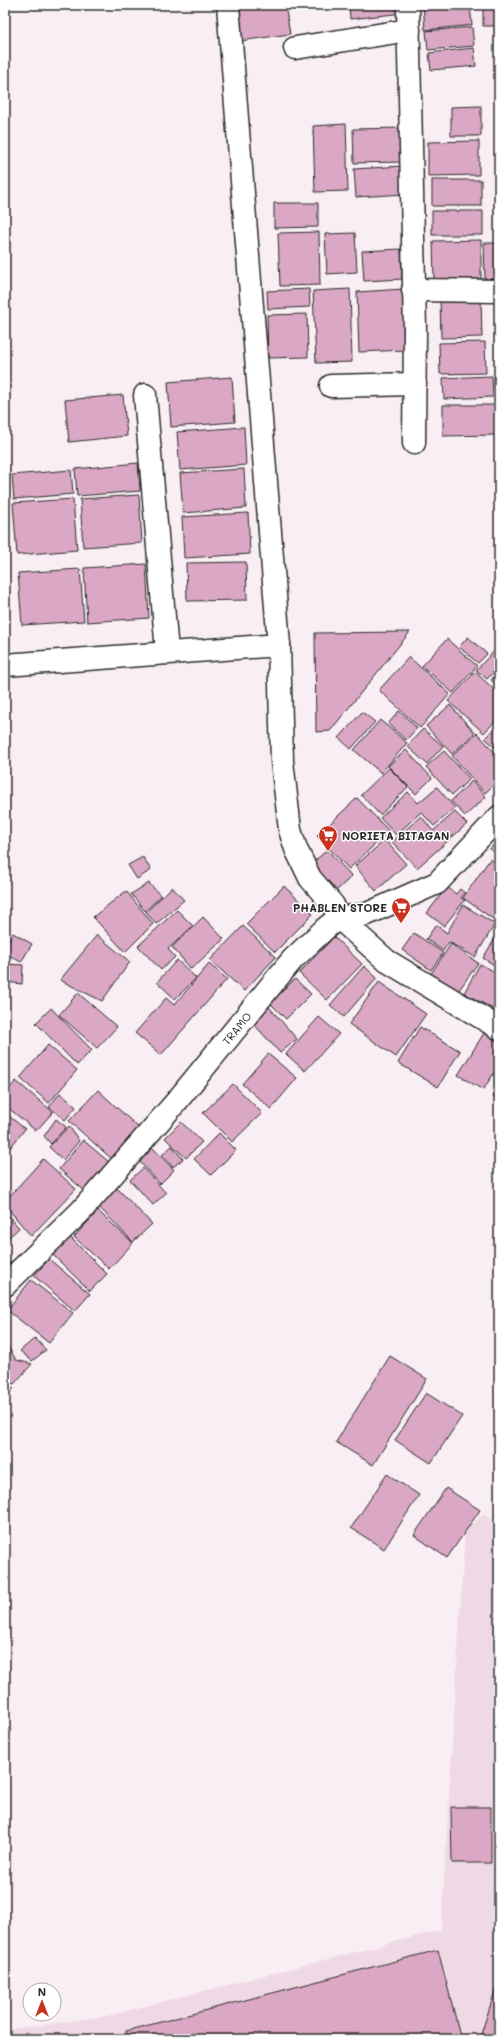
<svg xmlns="http://www.w3.org/2000/svg" width="504" height="2044" font-family="Mali,sans-serif">
  <style>
    .built { fill: #efd9e5 }
    .building { fill: #daa8c4; stroke: #2b2b2b }
    .lines { fill: none; stroke-linecap: round; stroke-linejoin: round }
    .minor-casing { stroke: #2b2b2b; stroke-width: 25 }
    .minor { stroke: #fff; stroke-width: 22 }
    .labels { text-anchor: middle; dominant-baseline: central; stroke-width: 3; stroke-linejoin: round; paint-order: stroke }
    .poi-label { font-size: 11px; font-weight: bold; fill: #2b2b2b; stroke: #fff; text-anchor: start }
    .street-label { font-size: 11px; fill: #2b2b2b; stroke: #fff }
  </style>
  <rect width="100%" height="100%" fill="#f8eef3"/>
  <filter id="ink" filterUnits="userSpaceOnUse"><feTurbulence type="fractalNoise" baseFrequency=".025" numOctaves="2"/><feDisplacementMap in="SourceGraphic" scale="8" xChannelSelector="R" yChannelSelector="G"/><feConvolveMatrix kernelMatrix="1 2 1 2 8 2 1 2 1" color-interpolation-filters="sRGB"/></filter>
  <g filter="url(#ink)">
    <path class="built" d="M484 1513 499 1525V2039H5V2030L107 2016 441 1930 465 1531Z"/>
    <path class="building" d="M249 5H285L290 34 240 41 234 7Z
      M349 5H402L403 13 350 19Z
      M423 5H470L472 25 425 30Z
      M483 5H499V26H483Z
      M472 27 474 46 428 50 426 31Z
      M474 48 476 66 431 70 429 53Z
      M481 106V136H451V107Z
      M346 124 348 191 315 192 313 126Z
      M402 128 403 162 354 163 353 129Z
      M479 141V175L428 176V142Z
      M403 166 405 194 356 197 354 169Z
      M432 180H481V206H432Z
      M274 203H318V227L274 228Z
      M432 211H483V235H432Z
      M319 232 320 285 280 286 278 233Z
      M355 233 357 272 327 274 325 234Z
      M481 240V279H434L433 241Z
      M484 243H499V278L485 279Z
      M401 249 402 279 364 281 362 251Z
      M309 289 310 307 268 309 267 291Z
      M350 289 352 362 316 363 313 291Z
      M404 289 406 350 359 352 357 292Z
      M481 297 482 337 441 338 440 298Z
      M307 314 308 357 268 358 267 315Z
      M485 342 486 373 440 374 439 343Z
      M492 376 493 397 444 399 443 378Z
      M232 377 235 422 171 427 168 382Z
      M123 395 127 436 69 442 65 400Z
      M443 405H496V435L443 436Z
      M244 427 246 465 180 470 177 432Z
      M138 463 140 491 77 496 75 469Z
      M497 467H499V498H497Z
      M244 469 246 508 183 513 180 473Z
      M71 470 73 494 14 499 12 475Z
      M139 495 142 543 83 547 80 499Z
      M73 499 77 550 17 555 13 503Z
      M248 513 250 554 184 558 182 517Z
      M246 562 247 600 187 601 186 563Z
      M146 564 149 618 87 622 84 568Z
      M80 569 84 621 22 625 18 573Z
      M410 632 330 731 316 732 315 633Z
      M468 637 487 654 478 663 459 647Z
      M447 639 477 666 453 693 422 666Z
      M499 646V666L487 679 476 670Z
      M409 657 450 694 420 728 379 690Z
      M499 671V687L491 680Z
      M475 672 499 694V717L484 733 448 701Z
      M450 705 475 733 452 754 426 726Z
      M399 711 417 728 406 740 388 724Z
      M362 712 375 722 351 749 339 738Z
      M380 720 407 743 381 773 354 750Z
      M499 723V751L485 738Z
      M423 729 443 746 427 764 407 746Z
      M477 733 499 757V780L485 793 452 756Z
      M406 750 432 778 416 794 388 766Z
      M444 751 470 779 452 795 426 767Z
      M389 768 408 787 380 815 361 795Z
      M472 781 486 797 465 816 451 801Z
      M437 787 455 808 434 826 421 812 396 835 380 818 408 792 418 803Z
      M357 798 389 831 349 869 317 836Z
      M455 812 467 824 417 868 392 842 421 816 433 831Z
      M499 838V856L490 849Z
      M385 840 406 864 376 891 355 866Z
      M327 850 352 876 334 893 309 866Z
      M143 857 151 870 137 879 128 865Z
      M490 859 499 865V917L496 921 463 898Z
      M149 883 161 896 145 911 131 894Z
      M284 886 313 914 275 952 246 924Z
      M172 887 184 900 156 924 146 912Z
      M447 887 456 894 460 889 465 893 461 898 465 900 444 926 427 913Z
      M126 891 153 924 125 952 93 917Z
      M463 905 495 924 475 957 449 942 443 951 426 939 436 925 447 933Z
      M177 910 193 926 168 949 175 957 161 970 138 946Z
      M203 917 224 939 191 969 172 947Z
      M243 926 276 957 244 991 210 960Z
      M499 932V968L483 958Z
      M13 933 32 944 21 962 5 953V946Z
      M414 933 443 953 431 970 402 950Z
      M97 935 130 962 102 1001 60 980Z
      M334 937 362 964 327 1000 299 973Z
      M451 944 478 963 457 993 430 975Z
      M177 960 196 978 175 999 157 982Z
      M5 964 23 965 22 984 5 982Z
      M209 964 227 979 161 1055 135 1033 166 998 174 1005Z
      M480 964 499 974V1012L464 993Z
      M364 966 377 978 344 1017 330 1005Z
      M295 979 311 994 286 1019 270 1003Z
      M379 982 426 1014 396 1057 349 1024Z
      M78 993 117 1027 97 1048 59 1015Z
      M269 1007 297 1039 280 1053 252 1022Z
      M51 1008 92 1050 77 1065 36 1023Z
      M319 1017 339 1034 305 1071 286 1054Z
      M420 1027 460 1051 438 1087 398 1063Z
      M484 1033 499 1043V1065L483 1090 458 1075Z
      M48 1045 77 1070 49 1103 20 1078Z
      M268 1054 297 1078 271 1109 242 1084Z
      M16 1081 53 1112 36 1131 5 1105V1094Z
      M233 1084 262 1113 232 1142 203 1113Z
      M499 1085V1099L493 1097Z
      M98 1090 140 1129 112 1159 69 1121Z
      M60 1093 76 1107 65 1120 49 1107Z
      M5 1113 25 1129 5 1154Z
      M56 1119 66 1127 51 1144 44 1136Z
      M181 1122 202 1142 186 1158 165 1138Z
      M69 1126 79 1141 63 1160 49 1147Z
      M219 1133 236 1150 211 1175 194 1159Z
      M83 1140 109 1162 85 1191 59 1169Z
      M172 1146 183 1159 173 1167 162 1155Z
      M153 1148 174 1170 160 1184 139 1161Z
      M43 1159 76 1189 31 1236 5 1205V1201Z
      M143 1168 166 1193 153 1205 130 1180Z
      M112 1183 152 1224 133 1242 93 1201Z
      M5 1211 19 1228 8 1238 5 1234Z
      M98 1211 133 1243 109 1269 74 1237Z
      M67 1234 107 1274 90 1291 49 1251Z
      M49 1259 90 1294 75 1311 34 1276Z
      M31 1280 73 1313 49 1343 7 1310Z
      M35 1338 46 1350 32 1361 20 1351Z
      M7 1345 16 1360 32 1364 14 1384 5 1381V1347Z
      M390 1356 427 1379 373 1465 336 1442Z
      M5 1384 14 1388 5 1398Z
      M426 1393 462 1416 431 1463 395 1440Z
      M387 1474 419 1495 384 1549 351 1528Z
      M446 1488 480 1510 447 1558 414 1535Z
      M451 1807H491V1863H452Z
      M438 1950 461 2039H128L126 2031Z
      M499 1979V2039H498L481 2034Z"/>
    <g class="lines">
      <defs>
        <g id="minor">
          <path d="M228 5 279 645 282 761 290 830 296 849 310 878 333 905 339 918 387 961 499 1028"/>
          <path d="M408 5 415 331 414 443"/>
          <path d="M295 48 409 30"/>
          <path d="M413 290 499 291"/>
          <path d="M331 386 415 384"/>
          <path d="M145 395 167 652"/>
          <path d="M5 665 279 645"/>
          <path id="s1" d="M5 1285 81 1211 176 1102 273 983 293 959 327 927 339 918 367 914 437 883 499 817"/>
        </g>
      </defs>
      <use href="#minor" class="minor-casing"/>
      <use href="#minor" class="minor"/>
    </g>
  </g>
  <defs>
    <symbol id="supermarket-pin" viewBox="-11 -11 22 30"><path d="M0 17L-7.5 6A9.5 9.5 0 1 1 7.5 6Z" fill="#c8321e" stroke="#fff"/><path d="M-6-5.5h2.5l.6 2H6L4.5 2H-2.5L-4.4-4H-6ZM-1.5 3.2a1.3 1.3 0 1 0 .1 0ZM3 3.2a1.3 1.3 0 1 0 .1 0Z" fill="#fff"/></symbol>
  </defs>
  <g fill-rule="evenodd">
    <use href="#supermarket-pin" x="317" y="824" width="22" height="30"/>
    <use href="#supermarket-pin" x="390" y="896" width="22" height="30"/>
  </g>
  <g class="labels">
    <g class="poi-label">
      <text x="342" y="835">NORIETA BITAGAN</text>
      <text x="387" y="907" text-anchor="end">PHABLEN STORE</text>
    </g>
    <g class="street-label">
      <text stroke="none"><textPath href="#s1" startOffset="346">TRAMO</textPath></text>
    </g>
  </g>
  <rect width="504" height="2044" fill="none" stroke="#fff" stroke-width="20"/>
  <rect x="10" y="10" width="484" height="2024" fill="none" stroke="#2b2b2b" stroke-width="1.5" filter="url(#ink)"/>
  <g transform="translate(42 2002)"><circle r="19" fill="#ffffff" stroke="#aaaaaa"/>
  <path d="M0-3L7 15L0 10L-7 15Z" fill="#c8321e"/>
  <text y="-6" font-size="11" font-weight="bold" text-anchor="middle" fill="#2b2b2b">N</text>
  </g>
</svg>
